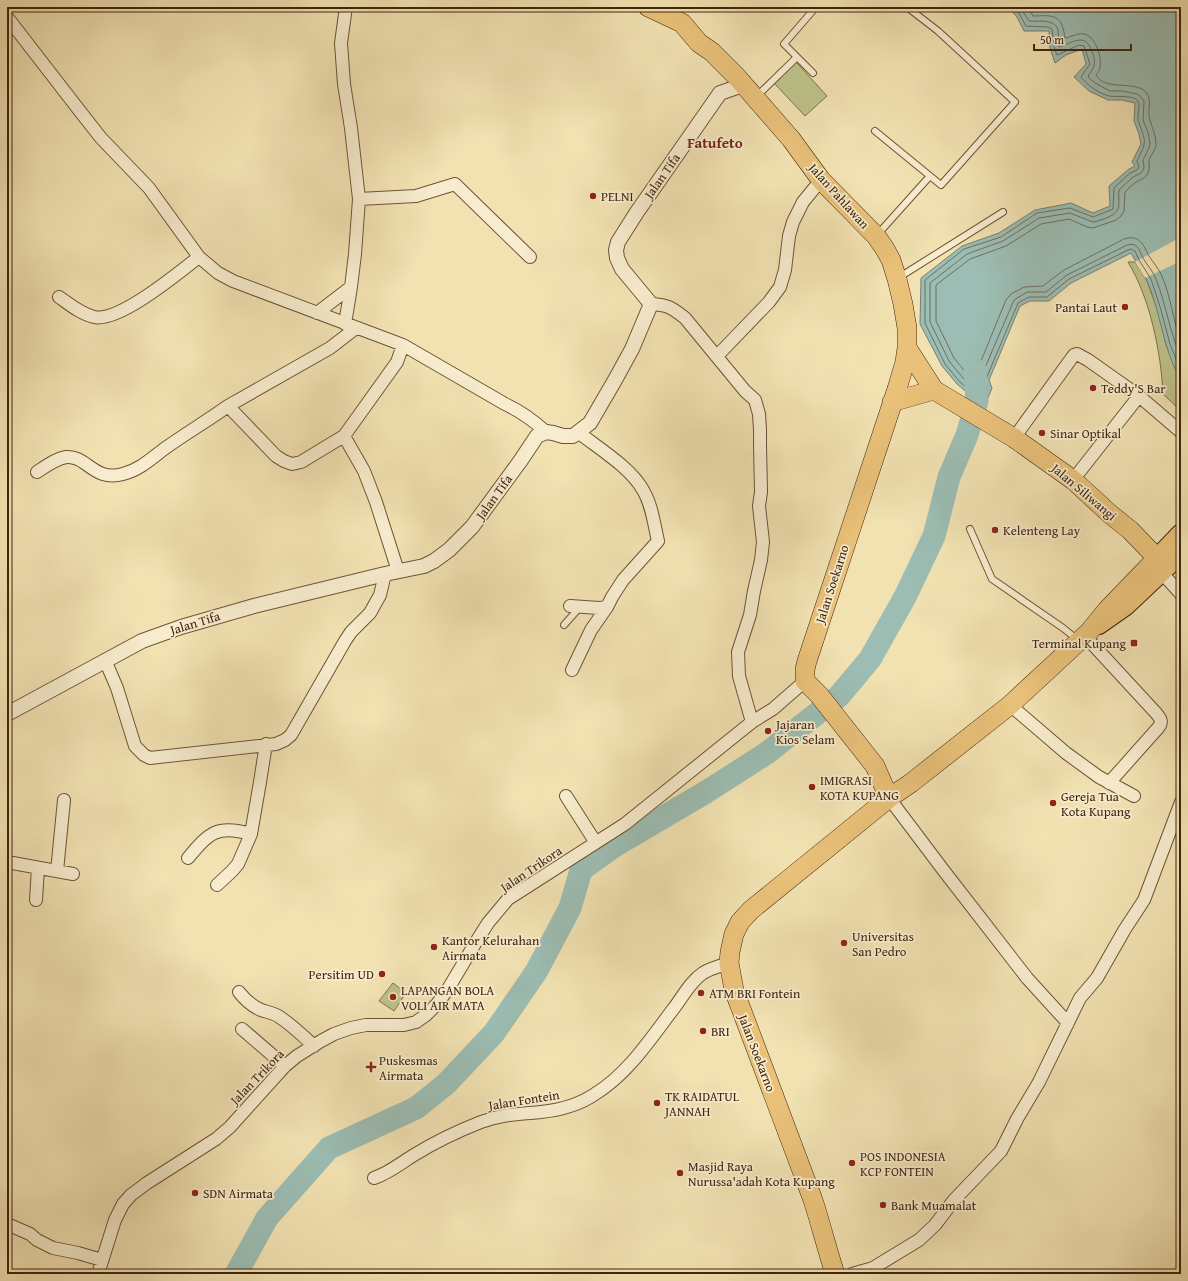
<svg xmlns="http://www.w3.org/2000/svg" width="1188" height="1281" font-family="'Gentium Book Plus',serif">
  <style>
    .green { fill: #bec28a; stroke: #7f734c }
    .water { fill: #9cbdb3; stroke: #778071 }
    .pier { fill: #f2e2b2 }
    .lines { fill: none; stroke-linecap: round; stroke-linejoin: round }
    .shore { stroke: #6e7061; stroke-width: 1 }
    .river { stroke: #9cbdb3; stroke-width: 23 }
    .service-casing { stroke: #6c5438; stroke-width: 8 }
    .minor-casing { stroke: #6c5438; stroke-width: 14 }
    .tertiary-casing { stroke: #6c5438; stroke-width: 16 }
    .primary-casing { stroke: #40240f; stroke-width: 20 }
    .trunk-casing { stroke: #40240f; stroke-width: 20 }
    .service { stroke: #f7eccd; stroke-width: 6 }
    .minor { stroke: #f7eccd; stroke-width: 12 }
    .tertiary { stroke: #f7eccd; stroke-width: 14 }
    .primary { stroke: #e9c179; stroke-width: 18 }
    .trunk { stroke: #e9c179; stroke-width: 19 }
    .poi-dot { fill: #8f2418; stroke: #f7eccd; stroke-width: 1.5 }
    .labels { text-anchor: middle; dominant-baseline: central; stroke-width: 3.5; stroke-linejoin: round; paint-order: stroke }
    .street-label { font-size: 13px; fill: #40240f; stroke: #f7eccd }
    .poi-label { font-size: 13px; fill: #40240f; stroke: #f7eccd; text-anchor: start }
    .quarter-label { font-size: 15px; font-weight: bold; fill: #7a1f14; stroke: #f7eccd }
  </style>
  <rect width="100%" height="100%" fill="#f2e2b2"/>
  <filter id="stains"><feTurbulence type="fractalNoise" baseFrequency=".005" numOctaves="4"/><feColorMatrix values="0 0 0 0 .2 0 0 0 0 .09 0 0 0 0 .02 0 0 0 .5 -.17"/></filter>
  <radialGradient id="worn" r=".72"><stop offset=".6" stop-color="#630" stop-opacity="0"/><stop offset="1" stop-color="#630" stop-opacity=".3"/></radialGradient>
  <path class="green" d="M796 62 827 96 805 116 774 83Z
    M1128 262H1135L1147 281 1158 311 1166 345 1181 380V411L1163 394C1161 352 1150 298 1128 262Z
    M393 983 406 993 394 1011 379 1001Z"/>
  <path class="water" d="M1008 7H1181V380C1163 350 1161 314 1148 283 1144 272 1136 263 1131 253L1071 283 1049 301H1030L1020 306 989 380 992 388 985 405 977 401 957 384 942 366 920 324 921 278 962 246 999 233 1035 210 1071 203 1093 213 1110 206 1109 186 1129 169 1135 166 1132 162 1141 144 1139 134 1134 121 1135 103 1121 100H1108L1089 91 1074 77 1086 64 1082 49 1066 55 1055 63 1050 48 1049 31H1024L1017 17Z"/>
  <path class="pier" d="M1181 237V261L1145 278 1135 262Z"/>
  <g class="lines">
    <path class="shore" d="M1013 7 1020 15 1026 26 1048 27 1052 29 1054 47 1057 55 1079 45 1084 46 1090 64 1081 77C1087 85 1098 93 1109 96 1115 97 1135 95 1138 101 1141 108 1136 116 1139 123 1146 143 1147 141 1137 161L1139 167 1137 170 1130 173 1114 188 1113 209 1093 217 1070 208 1037 213 1001 237 964 249 925 280V323L945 364 960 382 979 398H982L987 388 986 379 1018 303 1029 297H1047L1069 279 1128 250 1131 249 1135 251 1139 260 1151 279 1161 310 1170 344 1181 371
      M1020 7 1029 21C1038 22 1055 18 1058 30 1059 36 1058 42 1059 47 1066 45 1074 40 1081 40 1090 40 1096 58 1094 66 1093 70 1089 73 1088 77L1095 83 1110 91H1122L1137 94 1141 97 1144 101 1143 120 1148 132 1150 144 1149 148 1143 160 1144 168 1141 173 1133 177 1119 190C1118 196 1120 204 1118 209 1115 216 1100 221 1093 222L1070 213 1039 218 1003 241 967 254 930 283V322L949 361 963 378 978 390H980L982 388 980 381 981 377 1014 300 1027 292H1046L1067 275 1127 245C1138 242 1139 250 1143 258 1147 265 1153 271 1156 279 1166 305 1170 333 1181 358
      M1028 7 1033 16C1044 16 1057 13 1062 25 1064 29 1064 34 1065 38 1071 37 1077 33 1084 34 1095 36 1102 56 1100 67 1100 70 1098 73 1096 75 1104 90 1129 82 1142 89 1155 97 1146 109 1150 120 1152 128 1156 135 1156 144 1156 151 1150 155 1149 161 1149 165 1150 169 1148 173 1145 179 1141 179 1136 182 1132 185 1128 189 1125 192L1124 211 1121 216 1116 220 1093 228 1087 227 1069 219 1041 224 1006 246 970 259 936 285V321L954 358 967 374 974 378 1006 300 1011 294 1024 287 1043 286 1064 270 1124 239C1140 234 1143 245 1149 256 1153 262 1158 268 1161 274 1171 296 1173 321 1181 343"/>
    <path class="river" d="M236 1274 267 1218 329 1148 416 1108 446 1084 494 1033 536 972 570 908 581 870 616 845 706 792 767 753 839 696 870 659 905 597 934 536 949 477 967 435 977 401 975 370"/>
    <defs>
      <path id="service" d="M907 7 938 31 1015 102 941 185 930 176
        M813 73 784 44 816 7
        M756 97 797 57
        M875 131 930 176 877 235
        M898 278 1003 212
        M970 529 992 579 1063 628 1078 640
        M564 625 580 607"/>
      <path id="minor" d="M7 17 79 110 101 138 149 188 199 257 218 273 233 281 403 345 505 404C522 412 533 420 546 432
        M359 199 416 196 455 184 530 257
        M59 297C69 304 81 314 94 317 119 323 179 272 199 257
        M651 304C668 305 671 307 685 318L745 391 755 400 759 414 760 430V446L761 492 759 506 763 542 761 560 754 591 750 615 738 652 739 676 752 722
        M317 313 351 287
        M345 324 351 287 355 254 359 199 351 128 344 84 341 43 346 7
        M717 356 769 302 780 287 785 270 789 236 793 222 803 202 821 180
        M228 406 330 348 356 328
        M344 436 364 471 376 502 398 571
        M1014 438 1071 359 1074 355 1077 354 1088 360 1139 396 1181 432
        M37 472C46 466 55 459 66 457 87 455 93 482 123 474 139 470 151 459 164 449 185 434 207 421 228 406L276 456 284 461 292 464 301 462 344 436 397 362 403 345
        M1073 480 1139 396
        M1162 573 1181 594
        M570 606 599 608 607 607
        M1085 636 1156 713C1161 719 1163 722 1158 728L1109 783
        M105 660 117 688 135 746 144 755 150 758 276 744 285 740 291 735 345 641 351 632 370 613 380 595 385 574
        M572 670 591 630 607 607 612 597 623 580 658 541C654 524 652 505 643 490 630 467 598 448 578 432
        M1010 705 1066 753 1099 777 1134 796
        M566 796 596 843
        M889 798 944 871 1027 978 1068 1023
        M251 834 260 782 266 744
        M188 858C209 833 217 824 251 834L238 864 232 871 217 885
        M7 862 73 874
        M57 871 64 800
        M36 900 38 868
        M239 992C245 1000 252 1006 261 1010 267 1012 273 1013 278 1016 291 1024 303 1036 314 1046
        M242 1029 285 1066
        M374 1178C389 1173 401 1163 414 1155 435 1142 458 1131 481 1122 502 1114 519 1114 541 1112 560 1110 579 1105 595 1094 628 1074 651 1038 674 1008 683 996 691 981 703 973 711 968 720 966 729 963
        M7 1224 30 1234 37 1240 53 1248 78 1253 102 1260
        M98 1274 115 1220 123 1204 131 1195 147 1183 216 1139 230 1127 285 1066 297 1056 321 1041 334 1034 351 1028 366 1025H404L416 1022 426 1015 437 1004 448 989 476 942 488 923 508 899 625 824 752 722 773 709 805 681
        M852 1274 873 1268 919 1240 935 1225 954 1200 1001 1151 1017 1119 1039 1082 1080 998 1097 978 1125 929 1144 900 1181 802"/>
      <path id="tertiary" d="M7 714 142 641 181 627 254 606 385 574 424 566 434 561 449 550 472 527 521 460 537 436 546 432 553 433 563 436H573L590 423 615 380 632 349 651 304 622 269 617 258 616 250 618 242 637 212 720 93 743 85"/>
      <path id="primary" d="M1157 558 1181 533
        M1099 625 1126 606 1181 554"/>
      <path id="trunk" d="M648 7 682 23 699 43 712 52 736 76 791 139 821 180 876 236 885 249 891 260 897 279 903 304 907 328V348L905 362 897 389 807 661 805 669V681L819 695 875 766 889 798
        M892 402 934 390
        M835 1274C827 1249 821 1225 813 1200L734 990 729 963 730 952 734 934 740 922 751 910 889 798 911 783 1010 705 1089 632 1107 610 1157 558 1130 530 1110 514 1073 480 1014 438 934 390 907 348"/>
    </defs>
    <use href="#service" class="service-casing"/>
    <use href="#minor" class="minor-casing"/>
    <use href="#tertiary" class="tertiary-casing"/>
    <use href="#primary" class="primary-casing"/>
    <use href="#trunk" class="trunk-casing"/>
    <use href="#service" class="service"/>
    <use href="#minor" class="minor"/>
    <use href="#tertiary" class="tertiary"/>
    <use href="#primary" class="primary"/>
    <use href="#trunk" class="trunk"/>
  </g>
  <g class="poi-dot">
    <circle cx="593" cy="196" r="4"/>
    <circle cx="1125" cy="307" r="4"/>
    <circle cx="1093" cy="388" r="4"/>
    <circle cx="1042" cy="433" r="4"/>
    <circle cx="995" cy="530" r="4"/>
    <rect x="1130" y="639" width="8" height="8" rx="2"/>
    <circle cx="768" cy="731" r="4"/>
    <circle cx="812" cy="787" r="4"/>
    <circle cx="1053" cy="803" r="4"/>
    <circle cx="844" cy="943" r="4"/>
    <circle cx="434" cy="947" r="4"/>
    <circle cx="382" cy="974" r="4"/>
    <circle cx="701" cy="993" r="4"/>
    <circle cx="393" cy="997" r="4"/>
    <circle cx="703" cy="1031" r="4"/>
    <path d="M369 1061h4v4h4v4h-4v4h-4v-4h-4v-4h4z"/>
    <circle cx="657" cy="1103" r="4"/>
    <circle cx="852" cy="1163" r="4"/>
    <circle cx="680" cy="1173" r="4"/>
    <circle cx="195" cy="1193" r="4"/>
    <circle cx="883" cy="1205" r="4"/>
  </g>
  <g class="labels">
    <g class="street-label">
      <text transform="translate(662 176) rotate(-55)">Jalan Tifa</text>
      <text transform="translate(839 196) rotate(48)">Jalan Pahlawan</text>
      <text transform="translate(1084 492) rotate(40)">Jalan Siliwangi</text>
      <text transform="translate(494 497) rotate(-54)">Jalan Tifa</text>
      <text transform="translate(832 584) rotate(-72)">Jalan Soekarno</text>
      <text transform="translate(195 623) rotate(-17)">Jalan Tifa</text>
      <text transform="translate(531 869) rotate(-34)">Jalan Trikora</text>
      <text transform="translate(757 1053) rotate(69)">Jalan Soekarno</text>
      <text transform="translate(257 1077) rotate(-46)">Jalan Trikora</text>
      <text transform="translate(524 1100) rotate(-9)">Jalan Fontein</text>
    </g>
    <g class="poi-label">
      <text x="601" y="196">PELNI</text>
      <text x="1117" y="307" text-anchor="end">Pantai Laut</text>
      <text x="1101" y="388">Teddy'S Bar</text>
      <text x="1050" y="433">Sinar Optikal</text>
      <text x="1003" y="530">Kelenteng Lay</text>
      <text x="1126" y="643" text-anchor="end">Terminal Kupang</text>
      <text x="776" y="724">Jajaran<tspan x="776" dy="15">Kios Selam</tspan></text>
      <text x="820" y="780">IMIGRASI<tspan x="820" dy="15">KOTA KUPANG</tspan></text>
      <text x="1061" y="796">Gereja Tua<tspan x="1061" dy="15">Kota Kupang</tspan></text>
      <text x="852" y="936">Universitas<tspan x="852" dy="15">San Pedro</tspan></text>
      <text x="442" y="940">Kantor Kelurahan<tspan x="442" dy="15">Airmata</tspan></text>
      <text x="374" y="974" text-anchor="end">Persitim UD</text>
      <text x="401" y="990">LAPANGAN BOLA<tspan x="401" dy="15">VOLI AIR MATA</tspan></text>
      <text x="709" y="993">ATM BRI Fontein</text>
      <text x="711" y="1031">BRI</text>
      <text x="379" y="1060">Puskesmas<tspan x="379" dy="15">Airmata</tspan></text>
      <text x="665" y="1096">TK RAIDATUL<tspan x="665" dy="15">JANNAH</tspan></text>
      <text x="860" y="1156">POS INDONESIA<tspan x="860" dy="15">KCP FONTEIN</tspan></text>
      <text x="688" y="1166">Masjid Raya<tspan x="688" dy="15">Nurussa'adah Kota Kupang</tspan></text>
      <text x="203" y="1193">SDN Airmata</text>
      <text x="891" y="1205">Bank Muamalat</text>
    </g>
    <g class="quarter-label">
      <text x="715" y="142">Fatufeto</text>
    </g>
  </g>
  <rect width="1188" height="1281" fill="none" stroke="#f2e2b2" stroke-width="24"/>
  <rect x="8" y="8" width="1172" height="1265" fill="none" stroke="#40240f" stroke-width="2"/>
  <rect x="12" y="12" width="1164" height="1257" fill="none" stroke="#40240f"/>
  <path d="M1034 44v6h97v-6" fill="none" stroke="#40240f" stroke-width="2"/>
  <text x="1040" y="44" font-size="12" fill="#40240f" stroke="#f7eccd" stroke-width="3" paint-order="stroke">50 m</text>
  <rect width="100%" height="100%" filter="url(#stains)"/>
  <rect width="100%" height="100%" fill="url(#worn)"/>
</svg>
